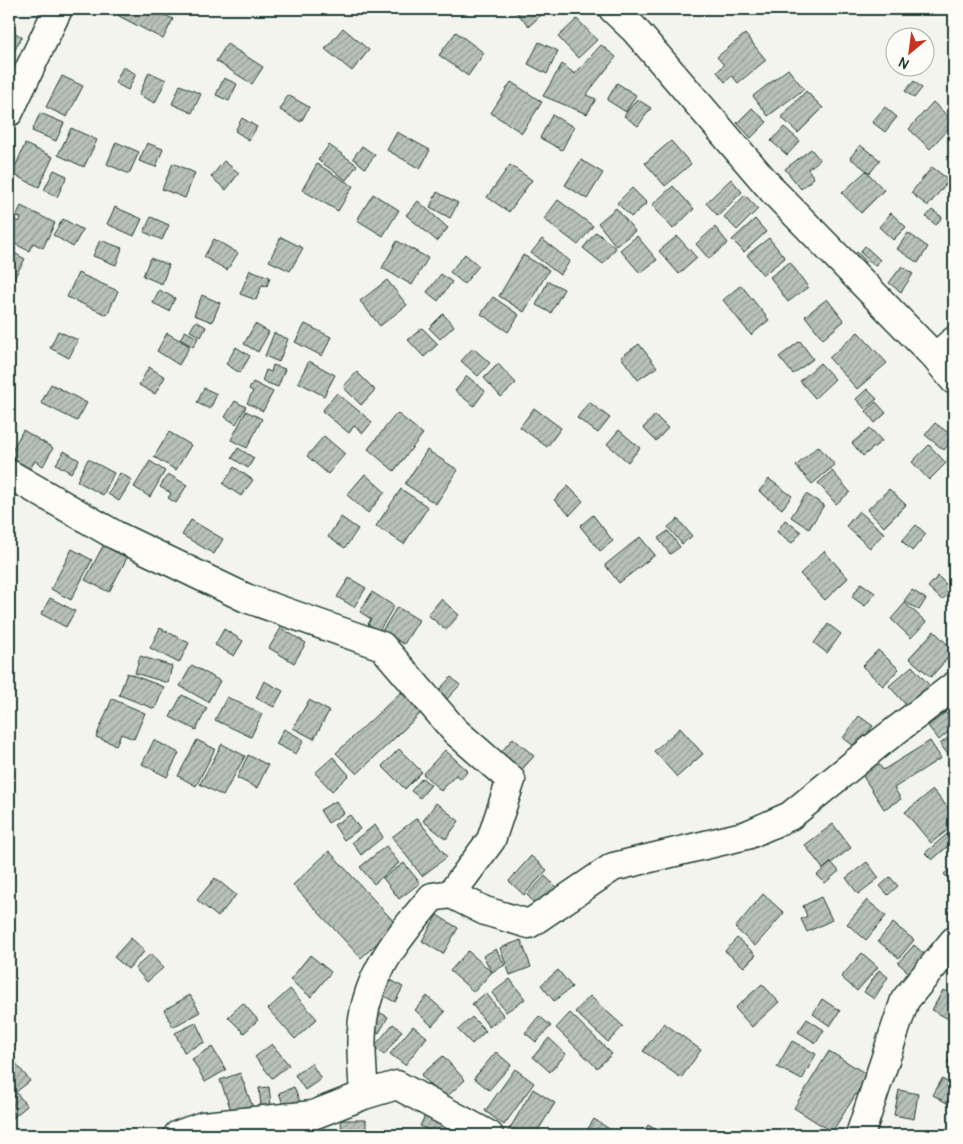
<svg xmlns="http://www.w3.org/2000/svg" width="963" height="1144" font-family="Pangolin,sans-serif">
  <style>
    .building { fill: url(#building-hatch); stroke: #1f3d34 }
    .lines { fill: none; stroke-linecap: round; stroke-linejoin: round }
    .minor-casing { stroke: #1f3d34; stroke-width: 31 }
    .minor { stroke: #fdfcf7; stroke-width: 28 }
  </style>
  <defs>
    <pattern id="building-hatch" width="6" height="6" patternUnits="userSpaceOnUse" patternTransform="scale(1.25)"><rect width="6" height="6" fill="#b9c1bb"/><path d="M-1 1l2-2M0 6l6-6M5 7l2-2" fill="none" stroke="#969e99"/></pattern>
  </defs>
  <rect width="100%" height="100%" fill="#f4f4ef"/>
  <filter id="ink" filterUnits="userSpaceOnUse"><feTurbulence type="fractalNoise" baseFrequency=".02" numOctaves="2"/><feDisplacementMap in="SourceGraphic" scale="10" xChannelSelector="R" yChannelSelector="G"/><feConvolveMatrix kernelMatrix="1 2 1 2 8 2 1 2 1" color-interpolation-filters="sRGB"/></filter>
  <g filter="url(#ink)">
    <path class="building" d="M123 9H153L173 19 163 39 119 16Z
      M513 9H548L529 26Z
      M577 19 597 40 578 58 558 37Z
      M343 28 369 50 352 71 325 49Z
      M9 29 22 37 13 53 9 51Z
      M456 32 484 53 468 76 439 55Z
      M745 34 766 60 738 83 732 76 725 82 717 72 724 65 717 57Z
      M539 42 558 51 547 74 528 64Z
      M227 44 263 67 252 84 216 61Z
      M601 45 616 57 586 95 596 99 587 114 543 96 562 64 575 74Z
      M123 67 136 74 128 90 115 83Z
      M788 69 804 89 768 116 753 96Z
      M149 72 166 80 155 103 139 95Z
      M62 76 83 86 67 117 46 107Z
      M224 78 237 84 229 101 216 95Z
      M914 81 922 88 914 98 905 91Z
      M511 82 542 102 522 133 491 113Z
      M617 83 636 95 626 112 607 100Z
      M180 85 201 94 192 113 172 104Z
      M806 91 823 108 798 133 781 117Z
      M288 95 309 107 301 122 280 110Z
      M637 99 651 108 638 126 624 116Z
      M933 102 954 122 930 149 909 129Z
      M885 107 897 117 885 132 872 122Z
      M752 108 767 122 751 138 737 123Z
      M40 113 64 123 56 141 32 131Z
      M552 115 574 127 562 150 540 138Z
      M242 118 257 127 249 140 235 131Z
      M784 127 800 141 787 155 771 141Z
      M71 128 97 140 84 167 58 155Z
      M397 132 430 150 420 169 387 150Z
      M671 141 691 164 665 186 645 163Z
      M116 142 139 152 129 174 107 164Z
      M147 143 163 149 156 167 139 161Z
      M25 144 53 157 39 187 12 174Z
      M329 145 357 165 346 180 318 160Z
      M860 145 880 160 870 173 850 158Z
      M362 146 375 155 365 168 353 158Z
      M811 149 820 160 808 169 814 178 801 189 785 169Z
      M581 160 603 173 587 199 565 185Z
      M224 161 239 173 226 190 211 177Z
      M173 163 195 173 185 198 162 189Z
      M317 164 353 186 338 211 302 190Z
      M510 165 532 180 509 212 487 197Z
      M932 167 949 180 928 206 911 193Z
      M54 170 67 176 57 197 44 190Z
      M866 171 884 190 861 213 842 193Z
      M731 179 742 192 718 216 706 203Z
      M673 186 694 209 673 229 652 205Z
      M632 188 647 203 631 217 617 203Z
      M437 192 458 203 450 218 430 207Z
      M373 194 399 210 383 236 357 220Z
      M745 195 758 209 737 230 724 217Z
      M558 200 593 226 578 245 544 219Z
      M418 201 448 228 437 241 406 215Z
      M21 206 55 223 43 248 33 243 29 251 9 241V221L10 218 19 222 21 218 16 216Z
      M115 207 142 219 134 236 107 224Z
      M616 208 635 231 616 246 598 223Z
      M932 210 942 217 936 225 926 217Z
      M891 213 906 227 893 240 879 227Z
      M151 217 169 225 162 240 144 232Z
      M63 219 83 230 73 247 53 235Z
      M755 219 766 232 744 252 732 240Z
      M715 227 728 243 709 259 696 244Z
      M596 232 616 248 603 264 583 248Z
      M908 233 928 247 918 263 897 249Z
      M637 236 657 260 640 273 620 250Z
      M677 236 697 258 679 274 659 251Z
      M281 237 303 248 290 271 269 261Z
      M769 238 785 258 763 275 747 255Z
      M214 239 238 253 227 270 204 257Z
      M542 239 570 261 560 275 531 253Z
      M100 240 122 248 116 265 93 256Z
      M397 241 428 258 412 285 382 268Z
      M865 246 880 260 875 266 860 252Z
      M9 250 25 259 9 287Z
      M857 252 866 261 859 269 849 260Z
      M465 254 479 266 464 284 450 272Z
      M523 255 549 270 524 312 499 296Z
      M150 258 169 265 162 284 143 276Z
      M790 262 808 287 788 302 770 277Z
      M902 266 913 274 901 292 889 283Z
      M250 270 270 277 267 286 262 285 256 300 240 294Z
      M78 273 118 291 107 315 67 297Z
      M441 274 452 282 438 301 427 292Z
      M387 280 407 305 380 326 360 301Z
      M548 281 564 289 551 313 536 305Z
      M741 285 769 320 751 335 723 300Z
      M159 290 175 298 169 311 153 303Z
      M202 295 220 303 212 322 194 315Z
      M493 297 519 315 508 332 481 314Z
      M827 299 844 321 823 339 805 316Z
      M443 314 454 326 440 339 429 328Z
      M196 321 206 327 201 337 190 331Z
      M255 324 269 332 258 352 244 344Z
      M305 324 331 337 322 356 295 342Z
      M422 328 438 344 424 357 408 340Z
      M58 331 78 340 69 358 50 348Z
      M185 331 198 338 193 347 180 339Z
      M858 332 887 363 857 389 829 358Z
      M167 333 190 346 179 365 157 351Z
      M274 333 288 339 279 362 265 356Z
      M800 341 813 359 793 374 779 357Z
      M639 344 657 367 638 380 621 357Z
      M236 347 250 356 240 373 226 364Z
      M473 348 490 363 478 376 461 361Z
      M309 361 335 375 324 396 298 382Z
      M820 363 835 379 815 398 800 381Z
      M498 364 516 383 501 397 484 378Z
      M273 365 285 369 278 387 262 381 266 370 271 372Z
      M149 367 165 377 155 394 139 385Z
      M357 372 375 390 361 405 343 387Z
      M467 376 485 391 474 406 455 391Z
      M253 382 273 392 263 411 247 403 253 391 249 389Z
      M51 384 87 403 77 421 41 403Z
      M204 388 217 394 210 409 197 403Z
      M867 389 877 399 865 409 856 399Z
      M337 393 372 422 363 433 354 426 349 433 322 411Z
      M235 401 246 407 236 424 225 417Z
      M589 402 610 418 598 433 577 418Z
      M876 402 886 413 875 423 866 411Z
      M534 408 561 428 547 447 520 427Z
      M246 411 262 419 247 448 231 440Z
      M397 413 423 434 394 471 368 449Z
      M655 415 668 428 656 441 643 428Z
      M935 423 954 437 944 450 925 435Z
      M870 428 882 441 863 456 852 443Z
      M23 430 53 448 43 466 35 461 30 469 9 456Z
      M619 430 640 448 628 462 607 444Z
      M169 432 191 445 176 470 154 457Z
      M324 436 345 454 328 474 307 456Z
      M929 445 946 463 929 480 912 462Z
      M818 446 835 465 812 484 796 466Z
      M238 448 254 458 248 468 232 458Z
      M427 450 458 470 436 504 405 484Z
      M64 451 79 460 71 473 56 464Z
      M954 453V468L947 459Z
      M88 459 114 473 103 495 77 481Z
      M150 461 165 471 150 497 134 487Z
      M234 467 253 480 241 496 223 484Z
      M832 471 850 492 836 504 818 483Z
      M120 473 132 480 119 501 108 494Z
      M168 474 187 485 176 503 168 498 171 493 160 487Z
      M365 474 385 492 368 513 347 495Z
      M769 479 792 496 782 509 759 491Z
      M568 486 583 501 570 515 554 500Z
      M401 489 428 507 404 544 376 526Z
      M889 489 906 505 884 527 867 510Z
      M806 494 824 505 809 529 791 517Z
      M859 511 884 533 870 548 846 526Z
      M593 515 613 541 600 551 580 526Z
      M341 517 358 529 345 548 328 537Z
      M678 519 692 536 682 544 668 527Z
      M191 520 223 539 214 554 182 535Z
      M785 520 801 532 792 543 777 532Z
      M916 525 926 534 912 551 902 541Z
      M668 531 680 547 670 554 658 538Z
      M640 537 655 555 619 583 605 565Z
      M104 544 128 556 109 592 85 580Z
      M72 549 92 560 71 600 51 589Z
      M824 551 848 578 825 600 800 574Z
      M938 576 952 590 942 600 928 587Z
      M349 578 366 588 354 607 337 597Z
      M861 583 875 593 865 606 852 597Z
      M912 590 926 599 919 610 904 601Z
      M372 592 394 606 379 631 368 624 371 619 360 612Z
      M50 598 75 611 66 627 41 614Z
      M441 599 459 615 446 630 428 615Z
      M905 603 926 622 911 638 891 619Z
      M397 607 419 620 404 644 382 631Z
      M828 624 841 634 827 653 814 643Z
      M160 628 189 643 179 663 150 648Z
      M281 628 306 643 294 663 269 648Z
      M224 629 243 641 234 656 215 645Z
      M934 631 954 651 931 677 909 658Z
      M878 650 899 669 883 686 862 666Z
      M140 656 172 666 168 683 135 673Z
      M192 665 220 681 208 702 180 686Z
      M912 666 930 686 907 706 889 686Z
      M127 673 164 687 155 709 119 695Z
      M451 677 460 685 447 699 438 691Z
      M264 681 283 691 274 707 256 698Z
      M401 692 421 713 357 774 336 753Z
      M182 695 207 708 196 730 170 717Z
      M227 697 262 714 251 737 215 720Z
      M112 699 145 713 134 739 121 734 116 745 96 737Z
      M309 700 329 711 314 739 293 728Z
      M945 712 954 724V727L939 740 928 726Z
      M859 716 873 726 857 748 843 738Z
      M680 728 703 754 677 777 654 751Z
      M284 729 304 740 296 754 276 744Z
      M954 733V754L950 757 940 744Z
      M513 738 534 756 518 774 498 756Z
      M154 740 179 753 167 777 142 764Z
      M197 740 215 749 196 786 178 776Z
      M930 741 941 758 894 788 901 799 884 809 859 770 876 760 883 770Z
      M222 744 245 756 223 796 200 784Z
      M399 749 422 772 405 789 382 766Z
      M445 750 468 771 461 779 456 775 441 791 423 774Z
      M248 755 268 765 257 788 237 778Z
      M333 757 349 775 332 791 315 773Z
      M422 778 431 785 420 798 411 791Z
      M933 790 954 815V825L931 843 905 812Z
      M336 801 344 813 328 823 320 810Z
      M436 803 459 821 446 839 423 821Z
      M350 815 360 829 344 840 334 825Z
      M417 818 447 857 422 876 392 837Z
      M833 824 851 848 823 869 805 845Z
      M375 825 383 837 361 855 352 842Z
      M954 828V841L932 860 925 853Z
      M386 846 399 863 374 884 360 867Z
      M329 851 397 925 361 958 293 885Z
      M531 856 547 870 524 895 509 881Z
      M831 862 839 871 825 883 817 875Z
      M867 862 879 878 858 894 846 878Z
      M404 863 420 883 399 899 383 878Z
      M954 866V886L944 874Z
      M545 876 558 889 539 908 527 895Z
      M890 877 898 886 888 895 880 886Z
      M215 878 236 895 218 917 197 900Z
      M763 894 784 913 755 946 735 928Z
      M821 897 832 920 807 932 801 919 807 916 803 906Z
      M867 900 886 916 866 940 847 924Z
      M437 915 458 928 443 954 422 941Z
      M893 923 914 940 899 958 878 941Z
      M131 938 145 951 128 969 114 957Z
      M737 938 756 955 744 967 725 951Z
      M521 940 531 967 510 975 500 948Z
      M914 945 930 959 914 977 898 963Z
      M496 949 505 965 492 972 483 956Z
      M468 951 492 972 474 992 450 971Z
      M862 953 878 967 857 991 841 977Z
      M151 954 163 968 147 982 135 968Z
      M310 955 331 972 311 997 290 980Z
      M558 970 572 987 554 1001 541 985Z
      M879 970 888 977 874 999 864 992Z
      M388 979 403 987 395 1002 380 994Z
      M510 979 525 999 506 1012 492 993Z
      M762 984 779 1002 752 1027 735 1008Z
      M290 989 317 1019 295 1039 268 1009Z
      M943 990 954 996V1022L932 1010Z
      M486 993 504 1016 489 1027 472 1004Z
      M190 995 200 1012 173 1027 164 1010Z
      M427 996 445 1012 432 1026 415 1010Z
      M590 996 623 1026 608 1042 575 1012Z
      M822 999 840 1011 830 1026 813 1014Z
      M243 1003 258 1020 244 1033 228 1017Z
      M375 1010 388 1017 379 1033 366 1026Z
      M570 1013 612 1054 597 1068 556 1028Z
      M539 1016 551 1026 536 1042 525 1033Z
      M472 1017 486 1031 472 1044 458 1030Z
      M807 1019 824 1030 816 1043 798 1032Z
      M196 1023 205 1042 184 1052 175 1033Z
      M664 1023 701 1050 681 1078 643 1051Z
      M393 1024 402 1031 384 1055 374 1047Z
      M413 1026 427 1037 405 1065 390 1054Z
      M9 1036 16 1045 9 1050Z
      M549 1038 566 1054 550 1072 533 1057Z
      M792 1041 816 1054 802 1080 777 1067Z
      M272 1044 289 1065 272 1078 255 1057Z
      M212 1047 226 1070 205 1082 192 1059Z
      M829 1051 868 1075 832 1132 794 1108Z
      M954 1051V1068L947 1063Z
      M496 1052 511 1065 489 1090 474 1078Z
      M443 1056 465 1080 443 1100 421 1075Z
      M11 1057 30 1081 16 1092 27 1106 9 1121V1059Z
      M311 1063 321 1079 305 1090 295 1075Z
      M515 1069 534 1083 504 1125 485 1111Z
      M240 1073 255 1113 235 1121 220 1080Z
      M942 1079 954 1086V1102L952 1106 933 1095Z
      M269 1087 271 1105 261 1106 259 1088Z
      M294 1087 301 1104 285 1109 279 1093Z
      M533 1089 555 1103 535 1135H506Z
      M899 1090 918 1094 914 1119 894 1115Z
      M428 1109 464 1127 460 1135H438L420 1126Z
      M594 1119 617 1134 616 1135H584Z
      M341 1120H366V1135H342Z
      M648 1125 665 1135H642Z
      M315 1127V1135H293V1130Z
      M917 1128 930 1135H912Z"/>
    <g class="lines">
      <defs>
        <path id="minor" d="M613 9 634 29 773 191 935 357 954 380
          M9 112 58 9
          M935 357 954 341
          M9 474 115 535 246 598 382 646 455 731 511 780 491 840 451 894
          M364 1095 397 1085 489 1135
          M178 1135 203 1126 313 1115 364 1095C363 1073 360 1051 362 1030 365 976 399 936 432 897L451 894 485 911 529 924 613 867 747 835 790 816 877 745 954 686
          M860 1135 905 1000 954 941"/>
      </defs>
      <use href="#minor" class="minor-casing"/>
      <use href="#minor" class="minor"/>
    </g>
  </g>
  <rect width="963" height="1144" fill="none" stroke="#fdfcf7" stroke-width="30"/>
  <rect x="15" y="15" width="933" height="1114" fill="none" stroke="#1f3d34" stroke-width="2" filter="url(#ink)"/>
  <g transform="translate(910 52) rotate(209)"><circle r="24" fill="#fdfcf7" stroke="#a4b0a9"/>
  <path d="M0-4L9 19L0 12L-9 19Z" fill="#c8321e"/>
  <text y="-8" font-size="14" font-weight="bold" text-anchor="middle" fill="#1f3d34">N</text>
  </g>
</svg>
